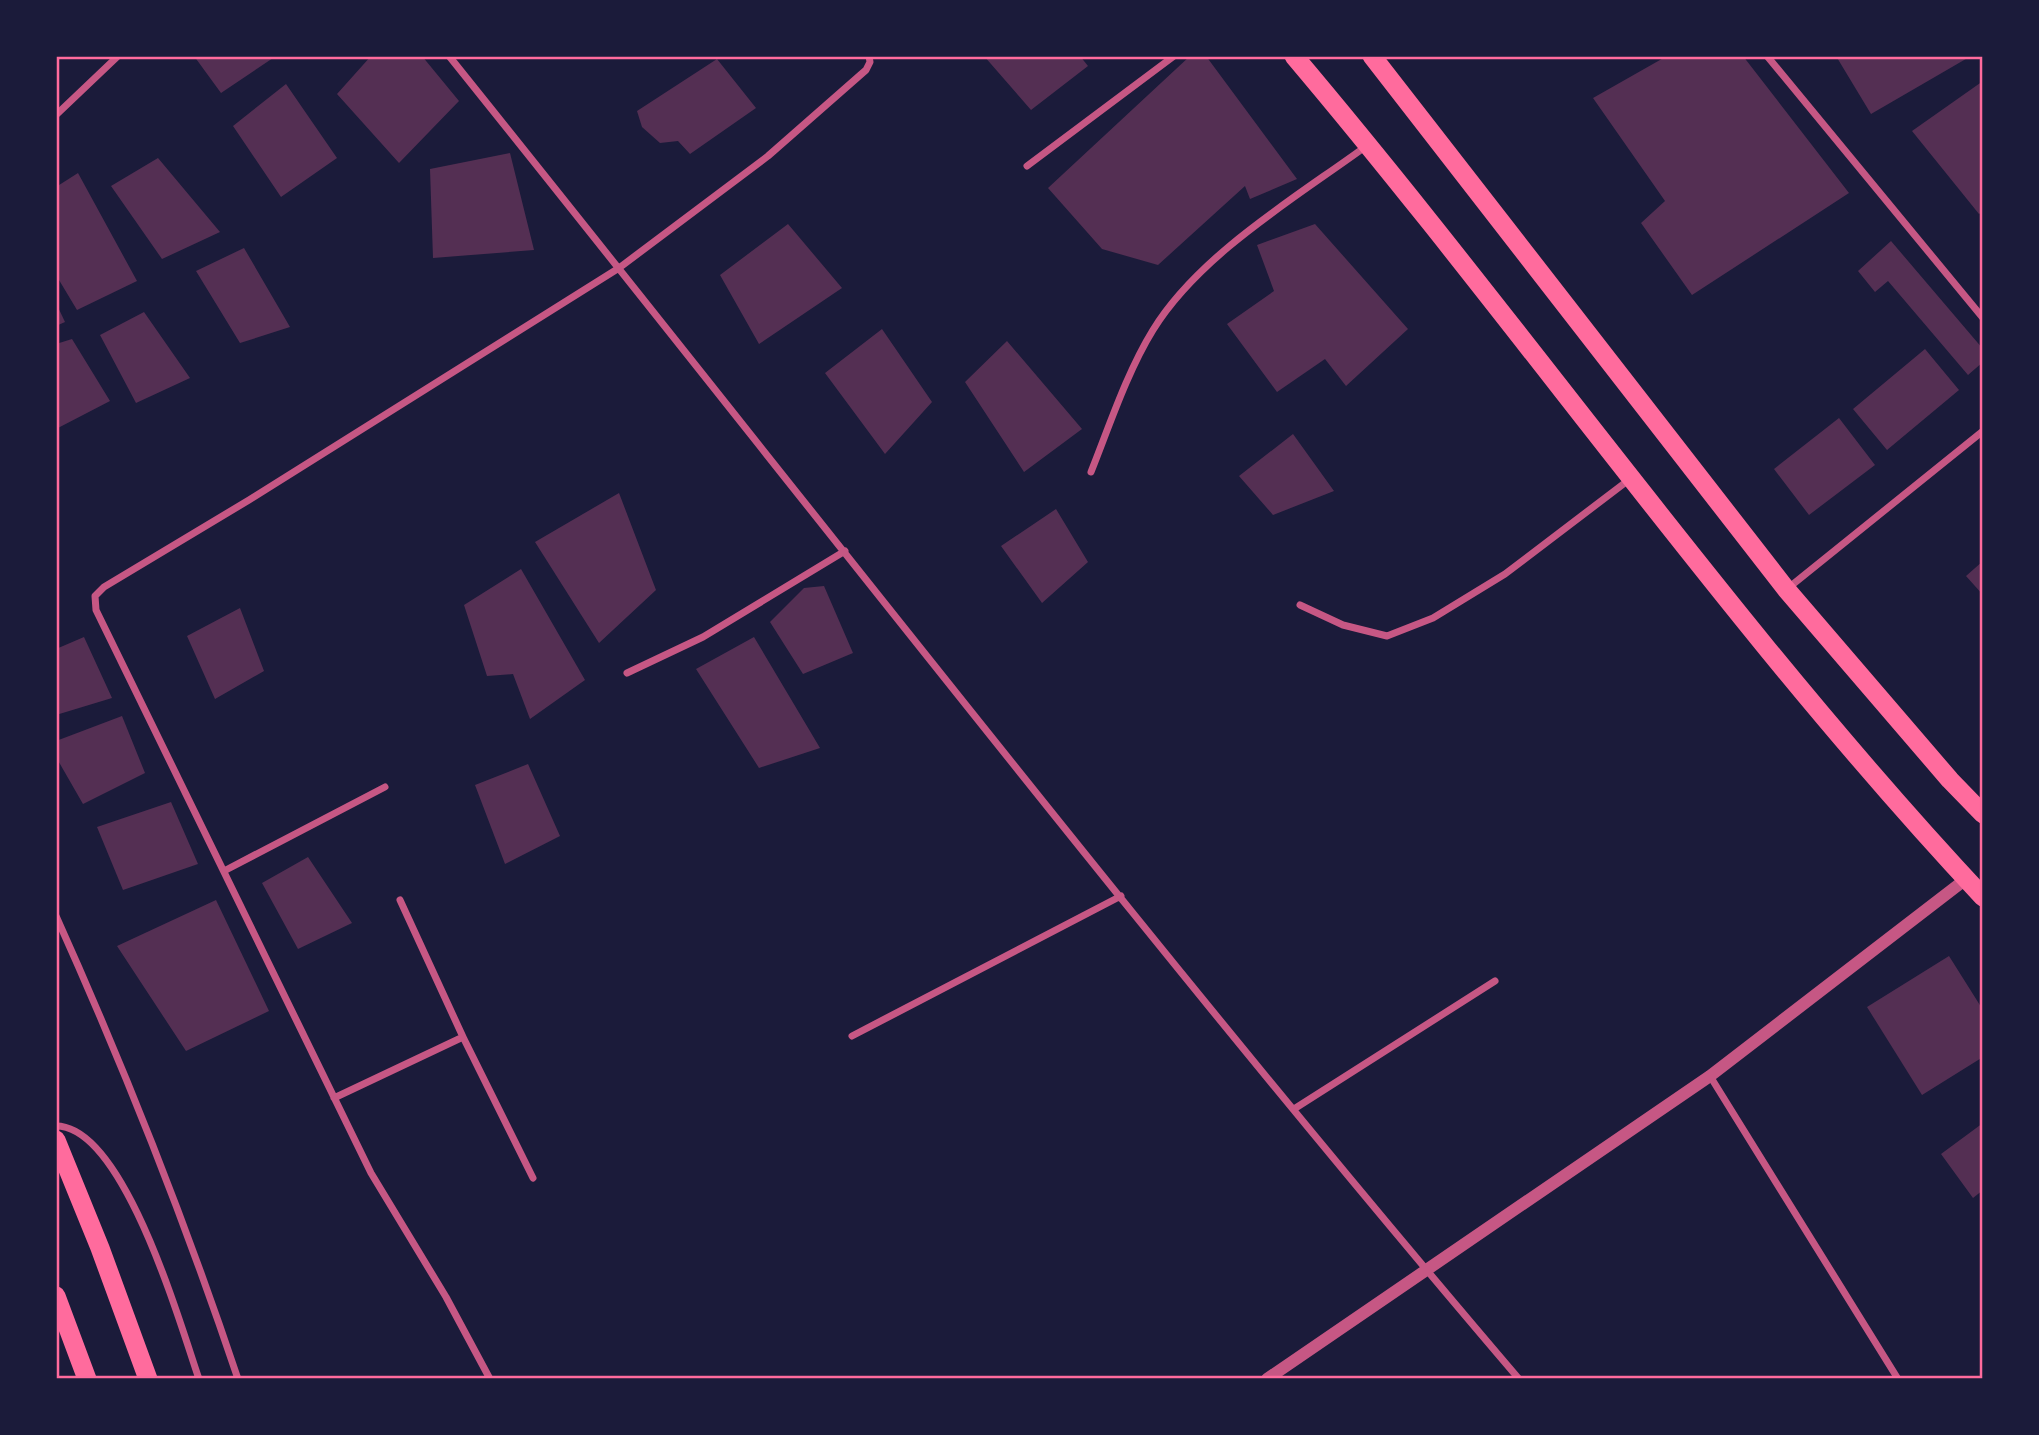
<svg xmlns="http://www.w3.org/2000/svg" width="2039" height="1435" font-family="'Exo 2',sans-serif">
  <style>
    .building { fill: #542f53 }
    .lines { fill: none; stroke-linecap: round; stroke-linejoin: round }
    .minor { stroke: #c65784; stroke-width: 7 }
    .tertiary { stroke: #c65784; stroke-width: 12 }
    .trunk { stroke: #ff6b9d; stroke-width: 19 }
    .neatline { fill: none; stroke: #ff6b9d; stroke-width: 2.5 }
  </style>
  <rect width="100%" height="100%" fill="#1b1b3a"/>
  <path class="building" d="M194 56H276L221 93Z
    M371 56H422L459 101 399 163 337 94Z
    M984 56H1080L1088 66 1031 110Z
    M1190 56H1206L1297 179 1250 199 1245 186 1158 265 1102 249 1048 188Z
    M1667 56H1743L1849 193 1692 295 1641 223 1665 201 1593 98Z
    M1836 56H1971L1871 114Z
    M717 59 756 108 690 154 678 141 660 143 642 127 637 111Z
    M1983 81V211L1979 214 1912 131Z
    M286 84 337 158 281 197 233 126Z
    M510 153 534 250 433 258 430 169Z
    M158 158 220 232 162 259 111 186Z
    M78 173 137 281 77 310 56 275V187Z
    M788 224 842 288 759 344 720 275Z
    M1315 224 1408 329 1346 386 1325 359 1277 392 1227 324 1274 291 1257 245Z
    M1891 241 1983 349V362L1968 375 1888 281 1875 292 1858 271Z
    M244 248 290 327 240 343 196 271Z
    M56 303 65 322 56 326Z
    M144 312 190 378 136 403 100 335Z
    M882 329 932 402 885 454 825 373Z
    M72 339 110 401 56 429V344Z
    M1007 341 1082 429 1024 472 965 382Z
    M1925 349 1959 390 1887 450 1853 409Z
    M1839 418 1875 465 1809 515 1774 469Z
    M1293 434 1334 491 1273 515 1239 476Z
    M619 493 656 590 599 643 535 542Z
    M1056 509 1088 562 1042 603 1001 546Z
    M1983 561V595L1966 576Z
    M521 569 585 680 530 719 513 674 487 676 464 605Z
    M824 586 853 653 803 674 770 622 804 588Z
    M240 608 264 671 215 699 187 636Z
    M84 637 112 698 56 715V649Z
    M754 637 820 748 759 768 696 669Z
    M122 716 145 773 83 804 56 757V741Z
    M528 764 560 836 505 864 475 785Z
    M171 802 198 864 123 890 97 827Z
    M308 857 352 923 298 949 262 883Z
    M216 900 269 1011 186 1051 117 946Z
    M1949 956 1983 1010V1057L1922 1095 1867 1007Z
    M1983 1123V1190L1973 1198 1941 1154Z"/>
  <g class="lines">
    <path class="minor" d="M449 56C804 498 1151 948 1519 1379
      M1767 56 1983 318
      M56 115 118 56
      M1027 166 1174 56
      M1091 472C1109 427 1127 372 1153 330 1199 255 1295 198 1365 147
      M1787 589 1983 431
      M1300 605 1343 625 1387 636 1433 618 1505 574 1630 479
      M627 673 703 637 845 551
      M224 871 385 787
      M56 916C124 1067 185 1221 238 1379
      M852 1036 1121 896
      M463 1037 533 1178
      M1710 1076 1898 1379
      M334 1098 463 1037 400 900
      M1294 1109 1495 981
      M56 1126C124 1126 180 1324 199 1379
      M490 1379 446 1297 371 1173 96 610 95 596 104 587 249 500 619 268 768 156 866 70 870 62 869 56"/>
    <path class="tertiary" d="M1267 1379 1710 1076 1966 879"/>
    <path class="trunk" d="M1294 56C1528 333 1735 632 1983 897
      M1372 56 1786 589 1950 780 1983 814
      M56 1140 100 1248 148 1379
      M56 1296 87 1379"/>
  </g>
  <rect width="2039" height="1435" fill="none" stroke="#1b1b3a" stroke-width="116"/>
  <rect x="58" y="58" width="1923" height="1319" class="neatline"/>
</svg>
